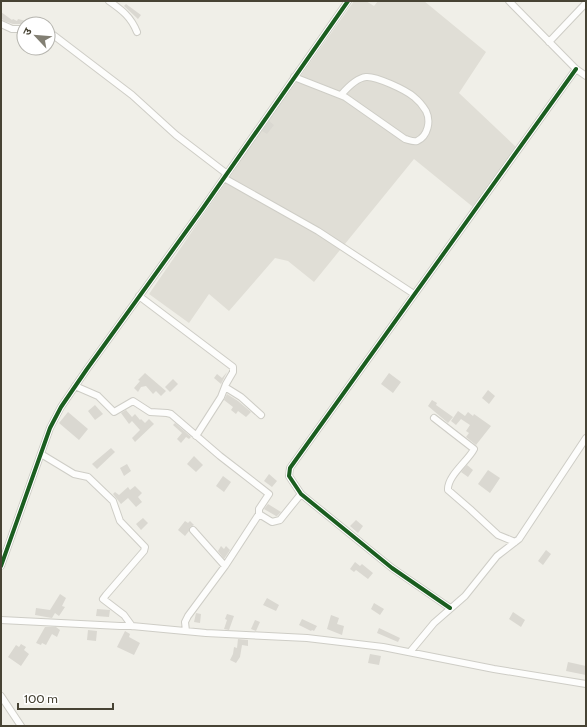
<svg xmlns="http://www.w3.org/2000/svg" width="587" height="727" font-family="Cabin,'Noto Sans Devanagari',sans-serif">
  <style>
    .industrial { fill: #e0ded6 }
    .building { fill: #dad8d1 }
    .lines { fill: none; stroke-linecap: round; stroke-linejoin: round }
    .minor-casing { stroke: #cecdc6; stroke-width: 8 }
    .minor { stroke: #fdfdfc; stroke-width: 6 }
    .cycleway-casing { stroke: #fff; stroke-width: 6 }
    .cycleway { stroke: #1b5e20; stroke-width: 4 }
  </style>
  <rect width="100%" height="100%" fill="#f0efe8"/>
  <path class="industrial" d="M354 1H366L374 6 378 1H424L486 52 459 93 516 147 473 207 414 159 314 282 288 261 275 258 229 311 209 294 189 323 149 294 257 137Z"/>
  <path class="building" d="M126 4 141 15 138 19 124 6Z
    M1 12 12 20 13 19 17 21 18 19 26 21 25 24H13L4 21 1 18Z
    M269 121 274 125 267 134 262 131Z
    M227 372 221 384 214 378 217 374 222 378Z
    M145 373 166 391 161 396 156 391 153 394 146 386 141 387 138 392 134 388 140 381 138 380Z
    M389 373 401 382 393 393 381 384Z
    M173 379 178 384 170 392 165 387Z
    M488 390 495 396 489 404 482 398Z
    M227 394 238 401 251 412 246 417 238 411 236 414 231 410 233 407 224 400Z
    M432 400 437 403 436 405 453 417 448 423 428 406Z
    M95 405 103 414 95 420 88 411Z
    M126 410 132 417 135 414 140 420 141 419 145 423 149 419 154 424 135 442 132 438 140 430 132 421 129 424 121 413Z
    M458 411 465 416 468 412 473 416 474 414 491 426 476 445 466 437 469 433 466 431 470 425 461 419 456 425 451 421Z
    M68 412 88 429 79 440 59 423Z
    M175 423 191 437 189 439 186 437 181 443 177 439 182 433 173 425Z
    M111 448 115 452 97 469 92 464Z
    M194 456 203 465 196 472 187 464Z
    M127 464 131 471 124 476 120 468Z
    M467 465 473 470 468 477 461 472Z
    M488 470 500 478 490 493 478 484Z
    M269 474 277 481 272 487 264 481Z
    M223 476 231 482 224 492 216 486Z
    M135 486 142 493 138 497 142 502 136 507 128 498 121 504 113 494 115 492 119 495 128 487 130 490Z
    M268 504 281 512 277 516H276L264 509Z
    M143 518 148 523 141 530 136 524Z
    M356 520 363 526 358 533 350 526Z
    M185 521 188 523 190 521 194 525 190 527 189 531 185 536 178 530Z
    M221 546 224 549 226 546 230 550 224 559 218 551Z
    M546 550 551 554 543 565 538 561Z
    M355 562 360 566 362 564 373 573 368 579 356 570 354 572 350 569Z
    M60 594 66 598 62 606 65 607 59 616 55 613 52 618 35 615 36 608 50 610Z
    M267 598 279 605 276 611 263 605Z
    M374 603 384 609 380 615 371 609Z
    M97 609 110 610 109 617 96 616Z
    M513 612 525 620 521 627 509 619Z
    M196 613 201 614 200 623 194 622Z
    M227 614 234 616 229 630 224 629 227 620 225 619Z
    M331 615 339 618 337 624 344 626 342 635 327 629Z
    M302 619 317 626 314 631 312 630 311 631 299 625Z
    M255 620 260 622 256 631 251 629Z
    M45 627H56L60 630 57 637 52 634 46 645 42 643 41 645 36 643Z
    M379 628 400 638 398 642 377 633Z
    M88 630 97 631 96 641 87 640Z
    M125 631 130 634 129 637 140 643 134 655 117 647Z
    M238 639 248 640V646L242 645 240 657 236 663 230 660 233 654 234 647 237 648Z
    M21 644 26 647 24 650 29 654 21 666 8 657 16 645 19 647Z
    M370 654 381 656 379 665 368 663Z
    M568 662 586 666V675L566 671Z"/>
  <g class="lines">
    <defs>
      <path id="minor" d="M109 1C122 10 131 17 137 32
        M509 1 576 69 586 76
        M1 24 12 29H24
        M48 31 132 95 176 135 227 174 224 178 318 231 414 294
        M549 42 586 3
        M294 77 345 97 405 139C409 140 413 142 417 141 428 136 431 121 426 111 423 106 419 101 414 97 406 90 376 76 366 77 356 78 347 88 341 95
        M139 296 233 367V372L226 384 221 397 196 436
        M75 386 98 396 114 412 133 401 150 412 167 413 171 414 220 456 269 494 259 509V514
        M225 387 241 397 261 415
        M434 418 474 449C468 461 447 476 448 490L470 509 498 535 515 542
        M41 454 74 474 88 477 113 501 120 521 145 547 144 551 106 595 103 599 124 615 132 626
        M193 530 225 566
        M1 566 50 428 61 407 87 369 203 208 348 1
        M450 608 392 568 301 494 289 476 290 468 576 69
        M1 620 120 626H132L206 633 307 638 383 647 494 669 586 684
        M186 631 185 622 188 616 225 566 259 514 272 522 280 520 301 494
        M410 652 434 623 465 596 497 556 519 539 586 438
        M1 696 21 726"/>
    </defs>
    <use href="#minor" class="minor-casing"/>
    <use href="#minor" class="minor"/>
    <defs>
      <path id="cycleway" d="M1 566 50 428 61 407 87 369 203 208 348 1
        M450 608 392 568 301 494 289 476 290 468 576 69"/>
    </defs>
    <use href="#cycleway" class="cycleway-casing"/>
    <use href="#cycleway" class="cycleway"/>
  </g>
  <rect width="587" height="727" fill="none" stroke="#474334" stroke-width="4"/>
  <g transform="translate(36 36) rotate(296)"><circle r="19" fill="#ffffff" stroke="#b5b4ae"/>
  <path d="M0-3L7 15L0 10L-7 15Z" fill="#827f73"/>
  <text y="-6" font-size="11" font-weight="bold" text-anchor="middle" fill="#474334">उ</text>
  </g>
  <path d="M18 703v6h95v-6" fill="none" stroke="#474334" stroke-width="2"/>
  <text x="24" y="703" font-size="12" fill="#474334" stroke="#ffffff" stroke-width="3" paint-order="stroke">100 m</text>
</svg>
